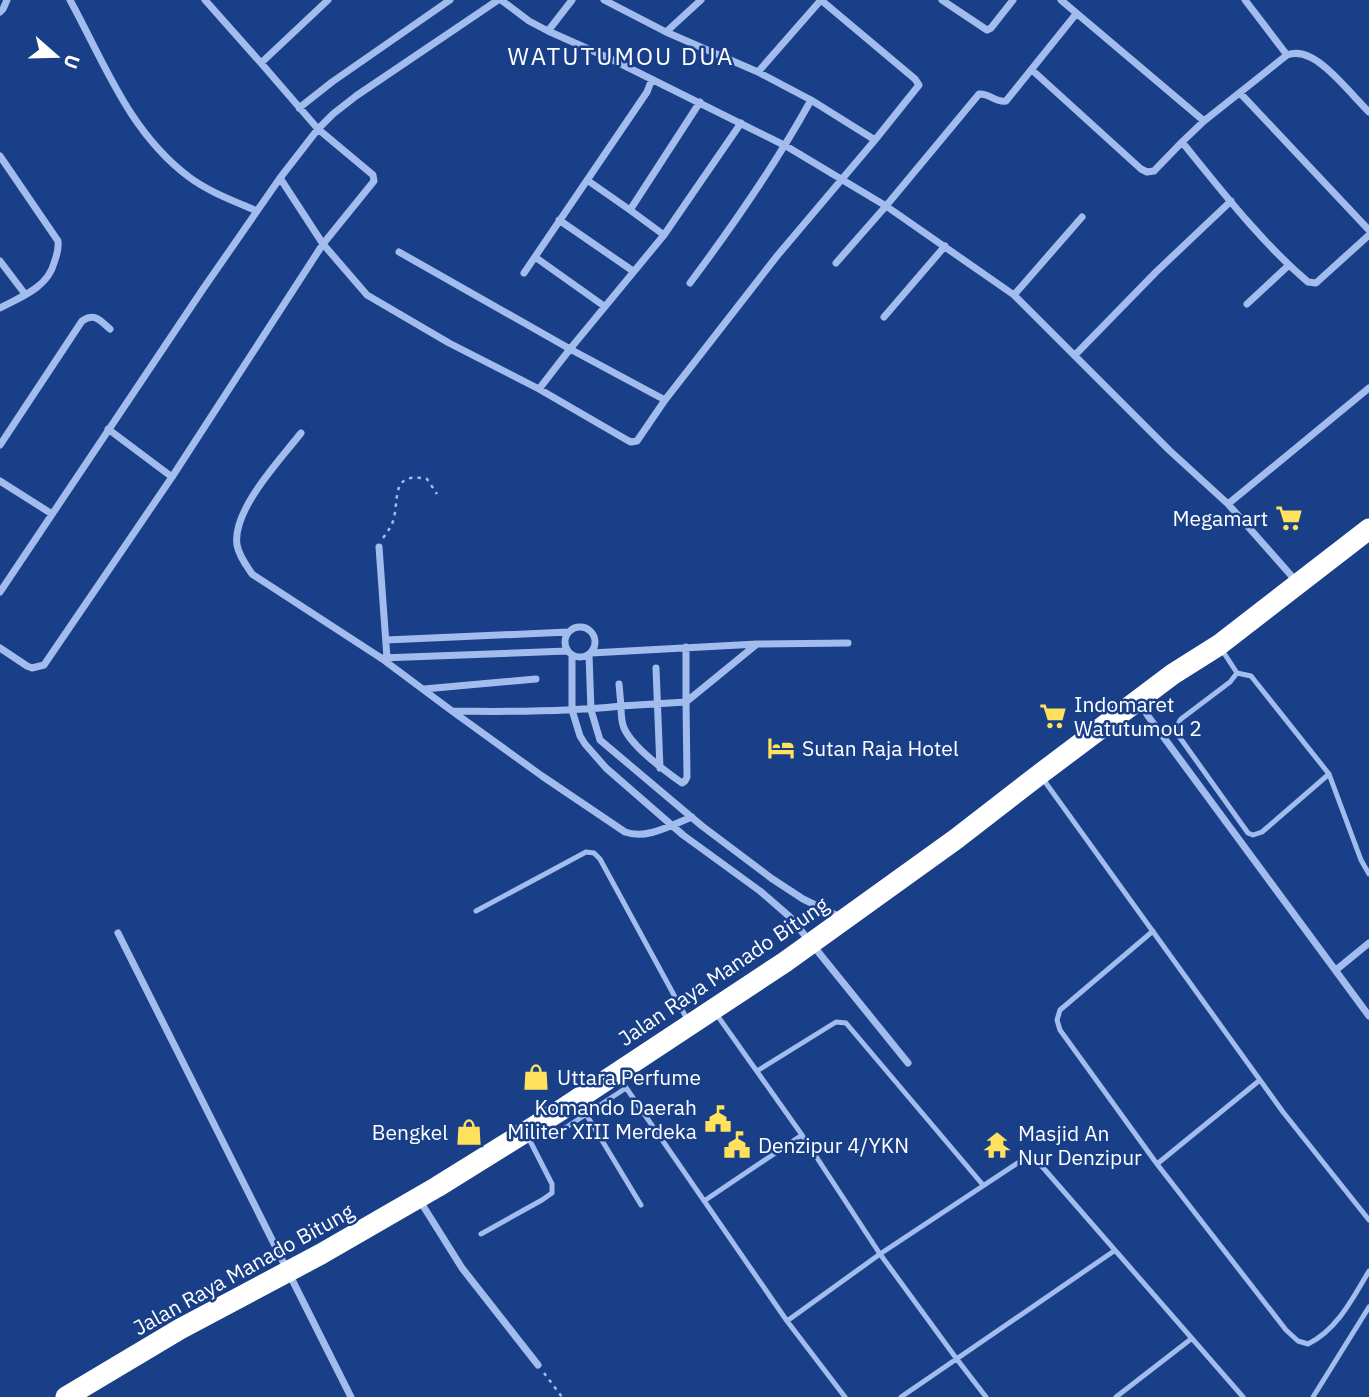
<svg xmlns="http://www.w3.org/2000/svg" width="1369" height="1397" font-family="'IBM Plex Sans',sans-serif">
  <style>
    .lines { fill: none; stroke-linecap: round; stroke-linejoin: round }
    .path { stroke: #a2bced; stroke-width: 2.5; stroke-dasharray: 3.5 5; stroke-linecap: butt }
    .lane { stroke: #a2bced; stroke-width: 5 }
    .street { stroke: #a2bced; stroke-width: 7 }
    .highway { stroke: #fff; stroke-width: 21 }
    .labels { text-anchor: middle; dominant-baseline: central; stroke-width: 5; stroke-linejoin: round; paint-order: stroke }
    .poi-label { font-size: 21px; fill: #fff; stroke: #193f88; text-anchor: start }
    .street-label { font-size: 21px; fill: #fff; stroke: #193f88 }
    .quarter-label { font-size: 24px; letter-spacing: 2px; fill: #fff; stroke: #193f88 }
  </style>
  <rect width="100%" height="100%" fill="#193f88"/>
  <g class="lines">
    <path class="path" d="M383 538C388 531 392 526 394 518 399 494 392 472 427 479L437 494
      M544 1373 562 1397"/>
    <path class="lane" d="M1222 650 1237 673 1230 682 1181 719C1177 724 1176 728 1178 735L1248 833 1253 835 1262 832 1329 774
      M1237 673 1251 676 1329 774 1361 860 1369 874
      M1043 779 1283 1112 1369 1220
      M476 911 586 852 594 853 600 859 687 1019
      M1153 931 1060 1010 1057 1020 1060 1030 1157 1164 1286 1330 1298 1341 1308 1344C1337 1330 1353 1298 1369 1271
      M717 1015 802 1135 880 1254 956 1358 986 1397
      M757 1071 836 1022 846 1023 983 1185
      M618 1076 787 1321 845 1397
      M586 1114 641 1205
      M556 1134 626 1088
      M1157 1164 1260 1080
      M704 1201 802 1135
      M481 1234 542 1200 552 1193V1184L528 1137
      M787 1321 880 1254 1022 1160H1032L1039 1163 1243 1397
      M901 1397 1114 1251
      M1116 1397 1191 1339
      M1313 1397 1369 1307"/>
    <path class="street" d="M70 0C105 64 129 132 189 177 209 192 234 201 257 211
      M205 0 261 63 328 0
      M501 0 529 21 548 31 611 59 786 146 886 206 979 94C989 93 996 103 1006 101L1076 14
      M604 0 666 32 758 72 811 100C776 164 734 224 690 283
      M942 0 987 30 991 28 1013 0
      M1061 0 1204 121 1287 55C1295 52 1302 53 1310 57 1328 65 1354 97 1369 112
      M1245 0 1287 55
      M0 12 3 9 7 0
      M548 31 572 0
      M666 32 701 0
      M1032 70 1141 169 1147 172 1154 171 1182 142
      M758 72 821 0
      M1240 93 1369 230
      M811 100 875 140
      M299 108 332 82 450 0
      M1204 121 1182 142C1221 190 1261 242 1308 282L1316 283 1369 235
      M0 156 58 241C59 249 57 255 54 263 48 287 21 297 0 308
      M280 178 323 244 367 295 449 343 539 389 627 440 631 442 637 441 665 400 777 256 875 140 919 85 915 79 821 0
      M587 180 630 210 700 102
      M630 210 664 235
      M559 220 633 271
      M399 252 570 349 539 389
      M535 257 604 306
      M0 261 25 294
      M836 263 886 206 1014 295 1169 450 1228 504 1296 581
      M524 273 647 92 652 79
      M1014 295 1082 217
      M1247 304 1289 265
      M884 317 945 246
      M1075 355 1156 272 1231 201
      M665 400 570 349 664 235 741 123
      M108 429 172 477
      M301 433C280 460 232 510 237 545 239 556 246 565 252 574L381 658 452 711
      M0 445 82 321C95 312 100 321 110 329
      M0 481 52 514
      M1228 504 1369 388
      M379 547 387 658
      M0 592 203 289 280 178 318 129 333 114 356 96 498 0
      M565 642a15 15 0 1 1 30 0a15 15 0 1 1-30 0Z
      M386 640 568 632
      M0 648 27 666 32 668 44 665 172 477 323 244 374 181 373 175 318 129 261 63
      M591 653 757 644
      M589 655 591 710 600 740 702 826 771 878 803 899 842 918
      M572 656V710L580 736 585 744 606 768 683 835 760 891 790 917 908 1063
      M381 658 567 651
      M656 668 660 768
      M619 684 621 706 686 702V647
      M424 689 536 679
      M1140 702 1148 716 1369 1016
      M692 817C671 825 647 840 625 832L542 776 452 711C509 712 565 712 621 706 621 713 621 721 624 728 632 747 665 771 682 783L685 781 687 777 686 702 757 644 848 643
      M118 933 351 1397
      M1336 970 1369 943
      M420 1201 462 1268 538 1365"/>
    <path class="highway" d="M66 1397 180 1329 321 1254 437 1187 561 1110 785 962 956 839 1040 774 1173 674 1219 645 1369 529"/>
  </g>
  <defs>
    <symbol id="supermarket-bare" viewBox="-9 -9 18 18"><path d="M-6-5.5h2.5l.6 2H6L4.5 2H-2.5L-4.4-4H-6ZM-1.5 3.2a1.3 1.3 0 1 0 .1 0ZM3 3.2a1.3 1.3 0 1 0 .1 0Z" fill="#ffe15d" stroke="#193f88" stroke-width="2.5" paint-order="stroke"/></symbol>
    <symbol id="hotel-bare" viewBox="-9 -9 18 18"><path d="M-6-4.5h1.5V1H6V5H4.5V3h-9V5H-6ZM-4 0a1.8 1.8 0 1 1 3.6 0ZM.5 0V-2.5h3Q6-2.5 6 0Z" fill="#ffe15d" stroke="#193f88" stroke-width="2.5" paint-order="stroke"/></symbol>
    <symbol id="shop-bare" viewBox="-9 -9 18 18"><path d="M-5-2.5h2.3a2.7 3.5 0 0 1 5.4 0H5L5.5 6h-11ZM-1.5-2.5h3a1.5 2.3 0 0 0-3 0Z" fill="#ffe15d" stroke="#193f88" stroke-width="2.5" paint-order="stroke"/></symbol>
    <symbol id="civic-bare" viewBox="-9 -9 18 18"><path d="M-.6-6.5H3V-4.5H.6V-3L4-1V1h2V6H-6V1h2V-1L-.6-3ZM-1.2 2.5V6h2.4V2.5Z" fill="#ffe15d" stroke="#193f88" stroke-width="2.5" paint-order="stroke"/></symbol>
    <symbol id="temple-bare" viewBox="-9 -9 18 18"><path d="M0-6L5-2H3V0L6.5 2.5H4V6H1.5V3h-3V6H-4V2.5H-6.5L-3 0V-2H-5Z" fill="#ffe15d" stroke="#193f88" stroke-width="2.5" paint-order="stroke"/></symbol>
  </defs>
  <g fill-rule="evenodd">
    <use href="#supermarket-bare" x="1270" y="499" width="38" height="38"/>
    <use href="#supermarket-bare" x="1034" y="697" width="38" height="38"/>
    <use href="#hotel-bare" x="762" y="729" width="38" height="38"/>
    <use href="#shop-bare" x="517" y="1058" width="38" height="38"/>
    <use href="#civic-bare" x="699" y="1100" width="38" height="38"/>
    <use href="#shop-bare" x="450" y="1113" width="38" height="38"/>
    <use href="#civic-bare" x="718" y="1126" width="38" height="38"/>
    <use href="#temple-bare" x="978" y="1126" width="38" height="38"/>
  </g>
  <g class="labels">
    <g class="poi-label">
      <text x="1268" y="518" text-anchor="end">Megamart</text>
      <text x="1074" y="704">Indomaret<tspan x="1074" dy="24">Watutumou 2</tspan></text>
      <text x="802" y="748">Sutan Raja Hotel</text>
      <text x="557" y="1077">Uttara Perfume</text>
      <text x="697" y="1107" text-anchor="end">Komando Daerah<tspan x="697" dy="24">Militer XIII Merdeka</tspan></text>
      <text x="448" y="1132" text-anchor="end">Bengkel</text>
      <text x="1018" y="1133">Masjid An<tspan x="1018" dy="24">Nur Denzipur</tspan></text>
      <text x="758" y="1145">Denzipur 4/YKN</text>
    </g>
    <g class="street-label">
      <text transform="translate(723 971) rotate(-34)">Jalan Raya Manado Bitung</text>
      <text transform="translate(243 1269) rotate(-29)">Jalan Raya Manado Bitung</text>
    </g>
    <g class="quarter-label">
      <text x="621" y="56">WATUTUMOU DUA</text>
    </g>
  </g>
  <g transform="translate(56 56) rotate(110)" stroke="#193f88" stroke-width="5" paint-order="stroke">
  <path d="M0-5L12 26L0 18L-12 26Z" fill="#ffffff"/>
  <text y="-10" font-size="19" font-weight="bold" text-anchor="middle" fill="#ffffff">U</text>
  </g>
</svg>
